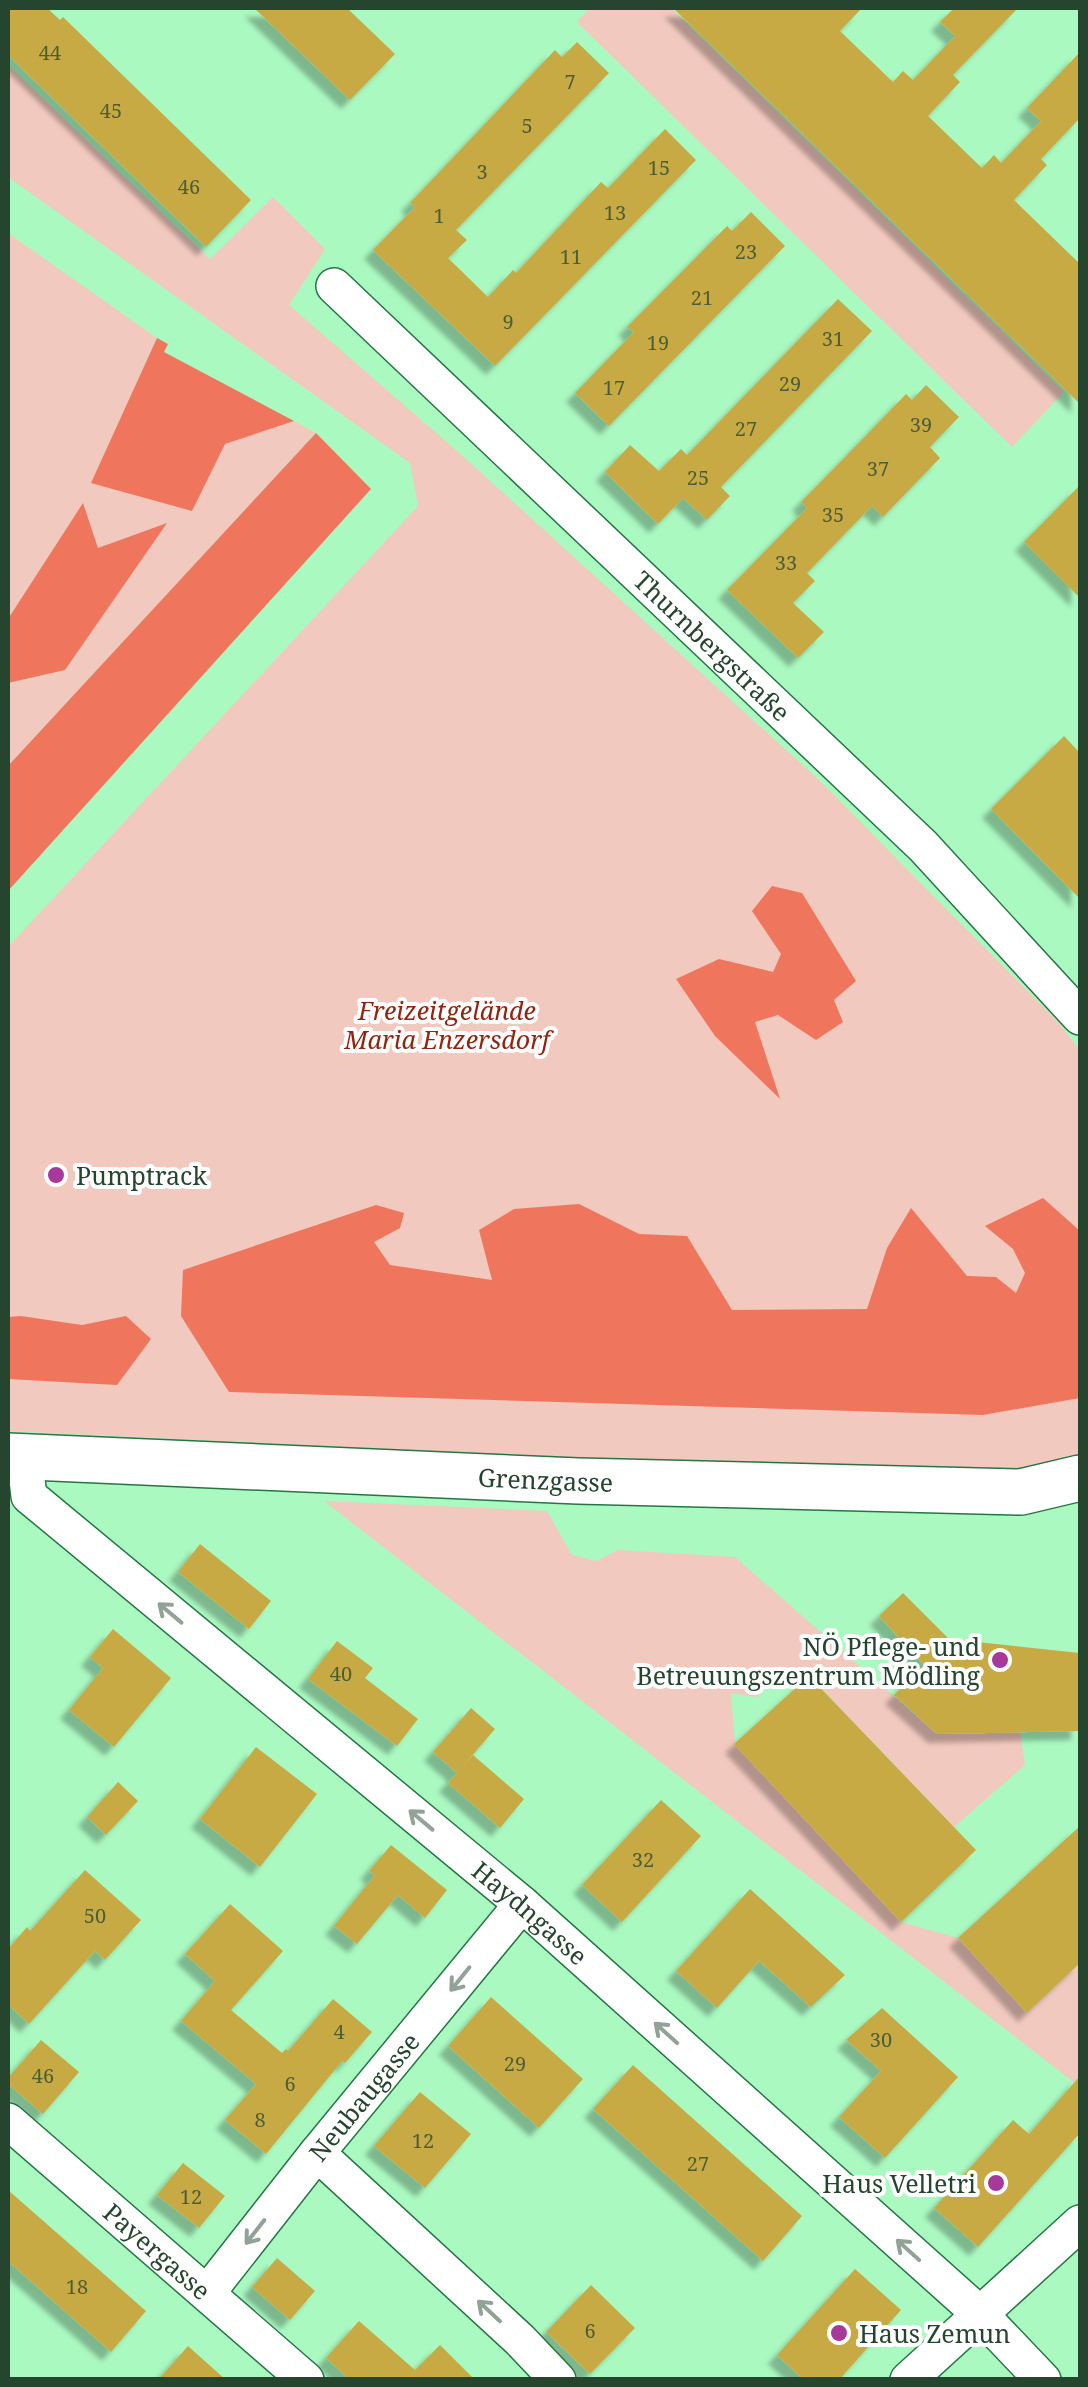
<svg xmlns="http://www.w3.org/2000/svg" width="1088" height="2387" font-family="'Noto Serif',serif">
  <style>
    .green { fill: #f2c9bf }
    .forest { fill: #ef765d }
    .building { fill: #c8aa44; filter: url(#shadow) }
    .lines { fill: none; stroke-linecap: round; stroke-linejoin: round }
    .minor-casing { stroke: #267645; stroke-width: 38 }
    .tertiary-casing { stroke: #267645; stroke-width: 48 }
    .minor { stroke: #fff; stroke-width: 35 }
    .tertiary { stroke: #fff; stroke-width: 45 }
    .oneway { stroke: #92a297 }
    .poi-dot { fill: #a63999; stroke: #fff; stroke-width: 4 }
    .labels { text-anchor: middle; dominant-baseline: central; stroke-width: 8; stroke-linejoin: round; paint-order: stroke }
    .number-label { font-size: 20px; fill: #4e5e34 }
    .street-label { font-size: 25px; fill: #25452f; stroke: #fff }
    .park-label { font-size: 25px; font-style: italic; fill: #92250f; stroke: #fff }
    .poi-label { font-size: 25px; fill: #25452f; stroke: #fff; text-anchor: start }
  </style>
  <defs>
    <filter id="shadow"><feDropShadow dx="-9" dy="9" stdDeviation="2.5" flood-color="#0004"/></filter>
  </defs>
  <rect width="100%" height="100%" fill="#aaf9c1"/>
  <path class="green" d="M590 8H671L1064 392 1012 447 577 22Z
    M8 65 210 259 273 197 325 249 289 305 465 458 818 779 1059 1023 1080 1050V1459L997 1478 8 1431V947L418 506 410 463 8 177Z
    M8 233 157 338 92 483 294 421 316 433 8 766V683L65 670 165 524 98 548 83 504 8 619Z
    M324 1501 547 1511 572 1555 596 1561 618 1550 735 1557 937 1734 1020 1732 1025 1765 954 1827 809 1676 798 1686 779 1671 757 1697 731 1693 735 1744 901 1922 958 1938 1027 2013 1080 1963V2087Z"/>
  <path class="forest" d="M157 338 168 344 164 352 294 421 225 444 192 511 91 483Z
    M316 433 371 489 8 891V766Z
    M83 503 98 548 167 523 65 670 8 683V619Z
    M772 886 802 893 856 981 834 1000 843 1022 816 1040 778 1015 755 1022 780 1099 715 1036 676 979 719 959 773 972 781 954 752 911Z
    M1043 1198 1080 1231V1398L983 1415 229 1392 181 1316 183 1270 376 1205 404 1213 400 1228 374 1242 390 1265 492 1280 479 1230 514 1209 579 1204 639 1234 687 1236 732 1310 867 1309 887 1248 911 1208 967 1276 996 1277 1016 1293 1025 1273 1013 1249 985 1226Z
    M21 1316 82 1325 126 1316 151 1339 117 1385 8 1379V1317Z"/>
  <path class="building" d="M8 8H47L60 20 63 17 251 200 206 247 8 55Z
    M254 8H347L395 54 350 100Z
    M673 8H862L840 31 893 82 903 71 913 80 955 36 940 22 954 8H1018L953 75 960 82 928 116 982 168 994 155 1001 163 1041 121 1027 108 1080 52V118L1041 159 1047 165 1014 200 1080 264V404Z
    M577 42 609 73 456 230 467 240 448 258 488 297 513 270 516 273 601 182 608 188 665 129 696 160 495 366 373 250 415 207 410 203 555 50 562 57Z
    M751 212 785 246 609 426 575 393 634 332 627 327 727 226 732 231Z
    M838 299 872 331 721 487 730 496 707 520 683 498 658 524 605 472 630 445 659 471 681 449 687 455Z
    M926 385 959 417 930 447 940 458 883 517 872 506 807 573 815 581 793 603 824 632 798 658 727 590 807 508 801 502 850 452 906 394 912 400Z
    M1080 485V598L1024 542Z
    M1064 736 1080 753V899L991 809Z
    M200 1544 271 1601 249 1629 178 1572Z
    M903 1593 949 1639 1080 1653V1731L937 1734 894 1695 924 1665 879 1616Z
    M113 1629 171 1678 114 1747 69 1710 103 1668 90 1657Z
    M337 1641 373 1668 365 1678 418 1719 397 1746 308 1679Z
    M809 1676 976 1850 901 1922 734 1744Z
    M471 1708 495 1729 457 1773 433 1752Z
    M256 1747 317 1794 260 1867 200 1819Z
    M473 1755 524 1799 500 1828 448 1783Z
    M118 1782 138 1801 106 1835 87 1817Z
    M661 1800 701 1836 622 1922 582 1885Z
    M1080 1826V1963L1027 2013 958 1938Z
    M391 1845 447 1890 425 1918 398 1895 357 1944 334 1926 375 1875 369 1871Z
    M85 1870 141 1920 105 1960 95 1951 29 2024 8 2004V1949L27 1927 30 1931Z
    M750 1889 845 1975 811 2007 759 1961 717 2008 676 1971Z
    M230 1904 283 1951 231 2010 282 2053 286 2049 288 2051 333 1999 372 2032 345 2063 342 2061 266 2154 225 2120 256 2084 181 2021 215 1981 185 1954Z
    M491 1997 583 2079 539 2128 448 2046Z
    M882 2008 958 2077 885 2158 839 2117 881 2071 846 2040Z
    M41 2040 79 2072 43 2114 8 2084V2078Z
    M633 2065 802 2216 763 2261 593 2109Z
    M1080 2076V2133L978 2247 934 2208 1013 2120 1029 2134Z
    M420 2092 471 2134 425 2188 374 2146Z
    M183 2163 225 2196 199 2228 157 2195Z
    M8 2190 146 2311 111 2352 8 2261Z
    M277 2258 315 2291 290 2320 252 2287Z
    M855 2269 901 2310 839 2380H804L777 2355Z
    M591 2285 635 2328 590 2374 546 2332Z
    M359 2321 415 2370 440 2345 475 2380H350L326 2358Z
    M188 2346 226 2380H158Z"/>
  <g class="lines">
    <defs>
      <g id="minor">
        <path id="s1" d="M334 286 923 846 1080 1017"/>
        <path id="s2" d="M24 1456 29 1496 522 1904 981 2315 1043 2380"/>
        <path id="s3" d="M8 2121 306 2380"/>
        <path d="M317 2153 520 2340 558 2380"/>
        <path id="s4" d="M208 2292 317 2153 522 1904"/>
        <path d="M908 2380 1080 2223"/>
      </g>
      <g id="tertiary">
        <path id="s5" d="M8 1456 578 1481 1021 1492 1080 1478"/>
      </g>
    </defs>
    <use href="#minor" class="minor-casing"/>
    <use href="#tertiary" class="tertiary-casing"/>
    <use href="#minor" class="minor"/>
    <use href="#tertiary" class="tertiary"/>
  </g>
  <defs><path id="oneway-shaft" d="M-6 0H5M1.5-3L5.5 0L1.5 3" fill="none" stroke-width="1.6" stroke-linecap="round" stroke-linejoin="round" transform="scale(2.5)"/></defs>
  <g class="oneway">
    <use href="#oneway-shaft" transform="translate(170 1613) rotate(-140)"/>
    <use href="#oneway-shaft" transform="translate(421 1820) rotate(-140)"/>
    <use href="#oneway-shaft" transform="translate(460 1979) rotate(129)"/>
    <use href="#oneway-shaft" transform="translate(666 2033) rotate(-138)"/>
    <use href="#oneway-shaft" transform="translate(255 2232) rotate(128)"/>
    <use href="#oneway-shaft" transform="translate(908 2250) rotate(-138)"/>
    <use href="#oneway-shaft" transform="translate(489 2311) rotate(-137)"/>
  </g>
  <g class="poi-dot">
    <circle cx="56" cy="1175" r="10"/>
    <circle cx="1000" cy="1660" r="10"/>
    <circle cx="996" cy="2183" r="10"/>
    <circle cx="839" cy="2333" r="10"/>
  </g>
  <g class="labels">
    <g class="number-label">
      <text x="50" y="52">44</text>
      <text x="570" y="81">7</text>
      <text x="111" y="110">45</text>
      <text x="527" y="125">5</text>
      <text x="659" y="167">15</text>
      <text x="482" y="171">3</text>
      <text x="189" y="186">46</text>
      <text x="615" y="212">13</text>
      <text x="439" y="215">1</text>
      <text x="746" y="251">23</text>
      <text x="571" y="256">11</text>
      <text x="702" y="297">21</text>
      <text x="508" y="321">9</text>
      <text x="833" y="338">31</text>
      <text x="658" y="342">19</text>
      <text x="790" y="383">29</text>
      <text x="614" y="387">17</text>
      <text x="921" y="424">39</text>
      <text x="746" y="428">27</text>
      <text x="878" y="468">37</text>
      <text x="698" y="477">25</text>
      <text x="833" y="514">35</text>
      <text x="786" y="562">33</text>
      <text x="341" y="1673">40</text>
      <text x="643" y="1859">32</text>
      <text x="95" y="1915">50</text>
      <text x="339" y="2031">4</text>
      <text x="881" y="2039">30</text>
      <text x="515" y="2063">29</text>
      <text x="43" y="2075">46</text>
      <text x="290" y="2083">6</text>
      <text x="260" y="2119">8</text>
      <text x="423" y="2140">12</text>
      <text x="698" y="2163">27</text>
      <text x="191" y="2196">12</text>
      <text x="77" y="2286">18</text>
      <text x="590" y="2330">6</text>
    </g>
    <g class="street-label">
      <text stroke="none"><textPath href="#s1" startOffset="522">Thurnbergstraße</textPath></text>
      <text stroke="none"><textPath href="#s5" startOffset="538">Grenzgasse</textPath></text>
      <text stroke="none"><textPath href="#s2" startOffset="692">Haydngasse</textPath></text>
      <text stroke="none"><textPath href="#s4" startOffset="250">Neubaugasse</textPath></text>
      <text stroke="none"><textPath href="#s3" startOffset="198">Payergasse</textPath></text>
    </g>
    <g class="park-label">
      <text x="447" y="1010">Freizeitgelände<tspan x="447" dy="29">Maria Enzersdorf</tspan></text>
    </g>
    <g class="poi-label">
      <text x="76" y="1175">Pumptrack</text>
      <text x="980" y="1646" text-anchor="end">NÖ Pflege- und<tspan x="980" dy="29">Betreuungszentrum Mödling</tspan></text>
      <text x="976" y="2183" text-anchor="end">Haus Velletri</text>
      <text x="859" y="2333">Haus Zemun</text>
    </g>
  </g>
  <rect width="1088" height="2387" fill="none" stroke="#25452f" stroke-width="20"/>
</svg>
